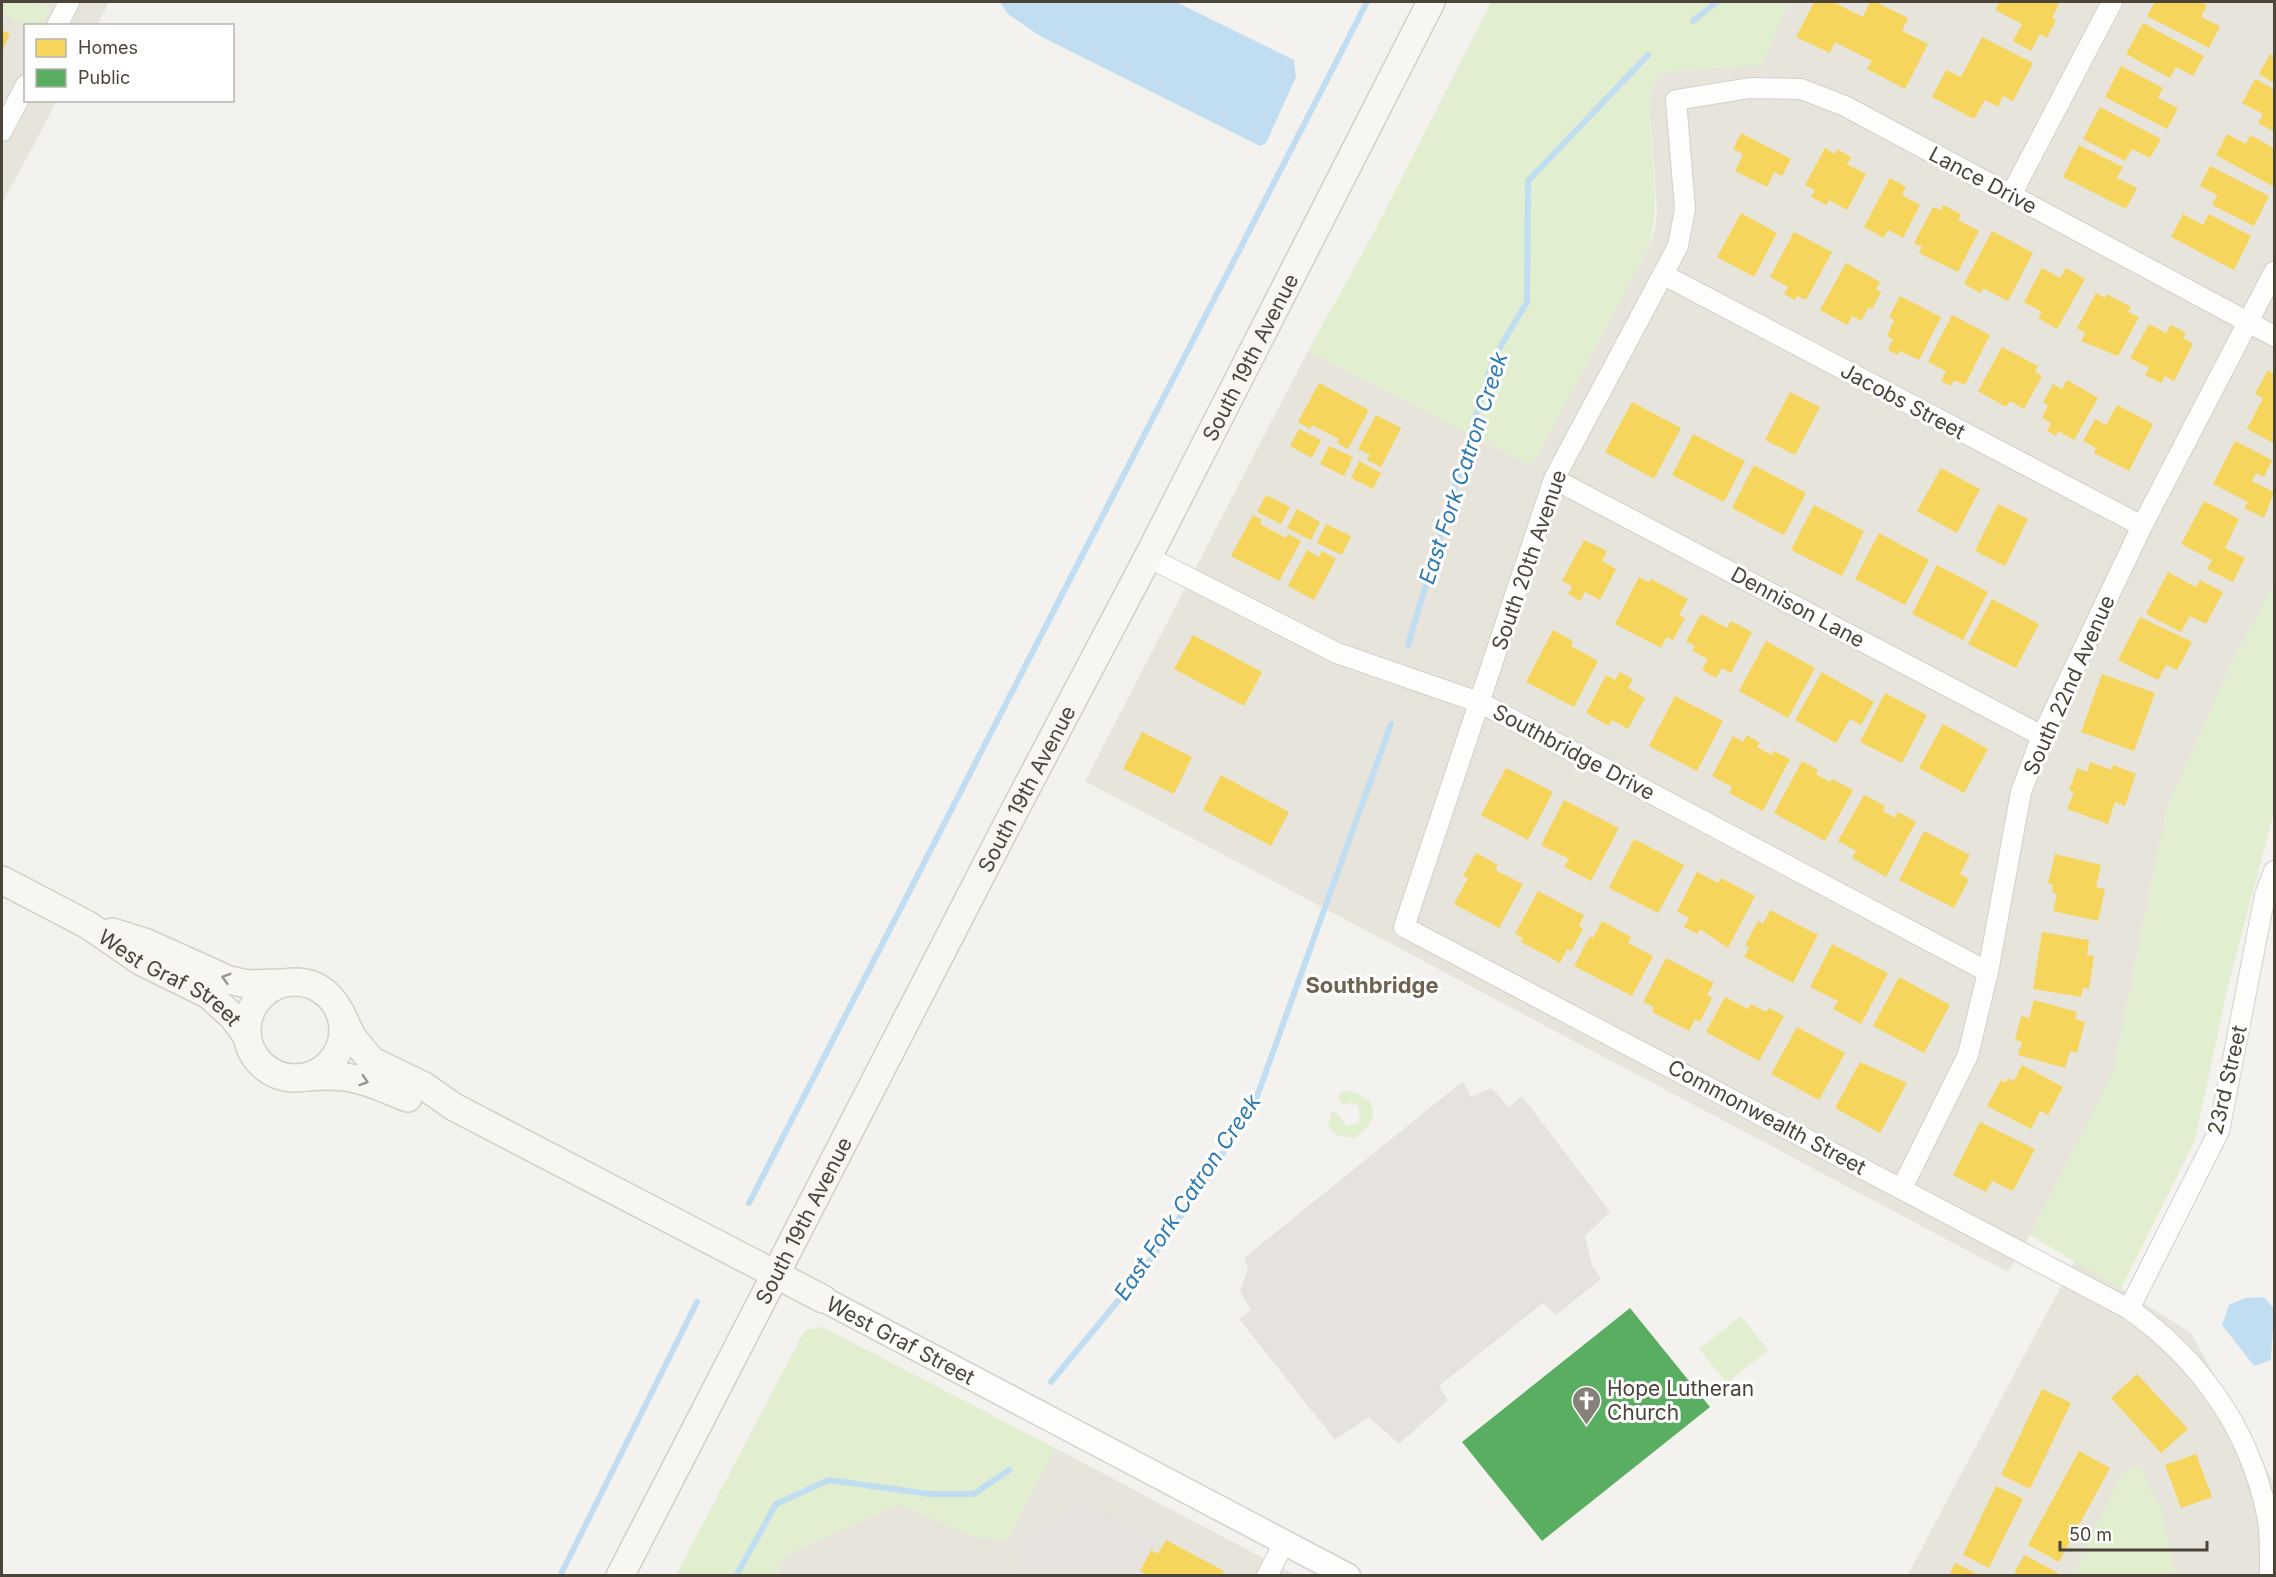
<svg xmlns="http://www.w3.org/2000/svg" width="2276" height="1577" font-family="Inter,sans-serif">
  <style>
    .residential { fill: #e7e4dc }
    .green { fill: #e1eecf }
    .parking { fill: #e6e3df }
    .water { fill: #c0ddf1 }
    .homes { fill: #f6d55c }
    .public { fill: #5aae61 }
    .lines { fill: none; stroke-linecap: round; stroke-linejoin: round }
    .stream { stroke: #c0ddf1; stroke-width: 6 }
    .minor-casing { stroke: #d2d0cb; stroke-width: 22 }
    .tertiary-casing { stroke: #d2d0cb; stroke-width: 27 }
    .secondary-casing { stroke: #d3cfc5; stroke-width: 30 }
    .minor { stroke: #fdfdfc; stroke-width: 20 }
    .tertiary { stroke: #fdfdfc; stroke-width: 24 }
    .secondary { stroke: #f7f6f1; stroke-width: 27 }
    .oneway { stroke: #98948c }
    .labels { text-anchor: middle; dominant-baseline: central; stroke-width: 6; stroke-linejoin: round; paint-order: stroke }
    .street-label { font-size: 21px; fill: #4b4439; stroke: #fff }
    .poi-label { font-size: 21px; fill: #4b4439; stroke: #fff; text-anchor: start }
    .water-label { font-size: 22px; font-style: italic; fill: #2e7ab2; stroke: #fff }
    .neighbourhood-label { font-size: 22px; font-weight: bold; fill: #6e6250; stroke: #fff }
  </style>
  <rect width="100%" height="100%" fill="#f4f2ee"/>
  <path class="residential" d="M2 2H109L97 25 26 26V100L57 101 2 204Z
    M1788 2H2274V584L2234 658 2167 808 2113 1073 2030 1235 2008 1272 1085 781 1308 351 1532 466 1647 251 1655 229 1657 209 1649 105 1651 85 1667 72 1764 57Z
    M2075 1260 2191 1333 2274 1483V1575L1907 1576Z
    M1055 1448 1295 1575 775 1576 786 1555 899 1504 974 1537 1008 1539Z"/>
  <path class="green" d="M2 2H34L50 10 41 25 25 26 2 13Z
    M1491 2H1788L1771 47 1760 65 1667 72 1651 85C1644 141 1666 197 1647 251L1532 466 1308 351 1372 236Z
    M2274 584V812L2228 986 2195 1140 2121 1289 2030 1235 2113 1073 2167 808 2234 658Z
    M1350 1091C1381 1099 1379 1123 1354 1138L1336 1135 1328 1126 1331 1112H1336L1347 1126 1358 1123 1360 1118 1358 1106 1353 1103 1343 1104 1338 1098 1342 1092Z
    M1741 1316 1768 1350 1727 1383 1699 1349Z
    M823 1327 1055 1448 1008 1539 974 1537 899 1504 786 1555 775 1575H676L805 1330Z
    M2139 1466 2162 1511 2174 1567 2173 1575H2073L2123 1471Z"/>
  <path class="parking" d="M1463 1081 1471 1097 1491 1088 1509 1107 1522 1096 1610 1212 1585 1236 1592 1265 1601 1279 1556 1315 1543 1303 1439 1386 1448 1400 1399 1444 1369 1417 1335 1440 1239 1319 1251 1310 1240 1291 1248 1268 1244 1258Z
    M1080 1499 1156 1541 1140 1570 1149 1575 1011 1576 1022 1549Z"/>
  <path class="water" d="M1000 2H1176L1294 60 1296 77 1266 143 1260 146 1040 36 1008 14Z
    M2264 1297 2274 1309 2271 1360 2254 1366 2222 1325 2229 1305 2245 1298Z"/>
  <path class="homes" d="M1814 2H1833L1863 17 1870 2H1876L1908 18 1902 31 1928 44 1905 89 1867 69 1872 61 1835 42 1830 53 1796 37Z
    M1999 2H2055L2059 4 2052 18 2056 20 2047 38 2040 34 2031 51 2013 41 2022 24 1995 10Z
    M2155 2H2200L2207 5 2201 17 2220 26 2209 48 2147 16Z
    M2143 23 2204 56 2193 76 2176 67 2170 78 2126 54Z
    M2 30 10 34 2 51Z
    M1982 37 2033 63 2013 101 2003 96 1998 107 1985 100 1974 119 1932 97 1946 70 1961 77Z
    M2270 54 2274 56V83L2259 74Z
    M2121 66 2163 88 2158 98 2178 108 2167 129 2105 97Z
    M2255 79 2274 89V132L2258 123 2263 114 2242 103Z
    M2100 107 2161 139 2150 158 2132 149 2125 161 2083 139Z
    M1741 133 1791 159 1782 176 1774 172 1767 187 1735 171 1743 154 1733 149Z
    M2227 134 2246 144 2250 135 2274 148V187L2216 155Z
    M2079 145 2123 167 2117 178 2137 188 2126 209 2063 177Z
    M1825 148 1835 154 1837 149 1851 157 1847 164 1866 174 1847 210 1829 200 1826 205 1811 197 1815 190 1805 185Z
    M2210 166 2269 196 2254 226 2212 205 2217 195 2200 186Z
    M1890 178 1906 187 1902 195 1920 205 1903 238 1888 230 1884 238 1864 227Z
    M1943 205 1961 214 1958 220 1979 231 1958 272 1919 253 1922 247 1914 243 1933 207 1941 210Z
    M1741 213 1777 233 1754 277 1717 257Z
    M2183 214 2203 225 2209 214 2251 236 2234 270 2171 237Z
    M1992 231 2033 253 2008 301 1983 288 1981 293 1964 284Z
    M1794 232 1832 252 1806 300 1797 296 1795 300 1784 294 1788 287 1770 277Z
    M1846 263 1880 282 1876 289 1881 292 1872 309 1869 307 1861 321 1852 316 1847 325 1820 310Z
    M2042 268 2060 278 2066 268 2085 279 2057 329 2038 318 2042 312 2024 302Z
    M2096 293 2105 298 2107 294 2131 307 2128 312 2139 317 2118 356 2081 341 2085 333 2077 328Z
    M1900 296 1941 317 1919 360 1900 351 1898 355 1888 350 1893 339 1887 336 1894 320 1889 317Z
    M1952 315 1990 335 1965 385 1954 380 1951 386 1941 381 1946 371 1928 362Z
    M2149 324 2166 333 2171 325 2186 333 2183 338 2193 344 2174 381 2165 376 2161 383 2145 375 2149 368 2130 358Z
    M2002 347 2038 366 2035 372 2042 376 2024 409 2010 401 2006 407 1978 391Z
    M2268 370 2274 374 2273 443 2247 429 2263 398 2255 394Z
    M2067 380 2098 398 2074 440 2058 431 2056 436 2047 431 2051 423 2042 418 2048 405 2043 402 2053 384 2062 389Z
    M1319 383 1369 410 1348 449 1337 443 1339 439 1312 425 1310 429 1298 422Z
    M1790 392 1820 407 1795 455 1765 440Z
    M1632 402 1681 428 1654 479 1605 452Z
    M2117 405 2153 424 2129 471 2094 453 2096 448 2083 441 2095 419 2106 425Z
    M1376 415 1401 428 1381 467 1367 460 1370 455 1358 449Z
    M1299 429 1321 440 1312 458 1290 446Z
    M1693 434 1745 461 1724 502 1672 475Z
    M2235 441 2272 460 2264 477 2256 473 2252 481 2274 492 2264 518 2244 508 2248 502 2213 484Z
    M1329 446 1353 457 1344 476 1320 464Z
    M1359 461 1381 473 1373 489 1351 478Z
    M1754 465 1806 493 1784 535 1732 508Z
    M1941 468 1980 489 1957 533 1917 511Z
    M1266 495 1290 507 1281 524 1257 512Z
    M2204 501 2239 519 2225 548 2245 558 2233 582 2207 569 2212 560 2181 544Z
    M1998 504 2028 519 2005 566 1975 551Z
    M1814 505 1864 531 1842 576 1791 550Z
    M1297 509 1320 522 1311 540 1287 528Z
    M1253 515 1262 520 1260 524 1286 538 1288 534 1301 541 1279 581 1231 556Z
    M1326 524 1351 536 1342 555 1317 543Z
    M1879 533 1929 560 1905 605 1855 579Z
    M1584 540 1607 551 1602 561 1616 569 1600 600 1585 592 1580 601 1568 594 1572 586 1562 581Z
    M1307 550 1319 557 1322 551 1336 559 1314 600 1288 586Z
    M1937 565 1988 592 1963 640 1912 614Z
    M2168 572 2196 587 2200 580 2223 592 2206 624 2190 616 2181 632 2146 614Z
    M1639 577 1649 582 1651 579 1688 599 1679 615 1685 618 1673 640 1667 637 1661 648 1615 624Z
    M1992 599 2039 624 2016 668 1968 644Z
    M1701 614 1727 628 1731 621 1752 632 1731 673 1722 668 1716 678 1702 670 1708 659 1692 651 1695 646 1686 641Z
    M2140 617 2192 642 2177 670 2166 665 2158 680 2118 660Z
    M1553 630 1573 641 1571 646 1598 661 1574 707 1526 682Z
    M1193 635 1262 672 1244 706 1174 669Z
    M1766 641 1815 668 1788 718 1739 691Z
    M1620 672 1633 679 1628 688 1645 698 1628 729 1612 720 1609 726 1586 713 1606 675 1615 680Z
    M1822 672 1874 702 1861 725 1850 719 1836 743 1795 720Z
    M2102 674 2155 693 2134 751 2081 732Z
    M1885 693 1927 715 1902 763 1860 742Z
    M1675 696 1723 721 1697 771 1649 746Z
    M1943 724 1988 749 1964 793 1919 768Z
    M1142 732 1192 757 1174 794 1123 769Z
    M1747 735 1760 743 1757 747 1772 755 1774 751 1790 759 1763 811 1729 793 1732 787 1712 776 1733 736 1743 742Z
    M1802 761 1818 770 1816 774 1830 782 1832 779 1853 790 1825 841 1774 813Z
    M2090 762 2112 770 2113 765 2136 774 2125 806 2115 802 2108 824 2067 809 2074 792 2069 790 2077 768 2087 772Z
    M1506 768 1553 792 1528 840 1481 815Z
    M1221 775 1289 812 1271 846 1203 810Z
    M1864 795 1885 806 1883 811 1895 818 1898 812 1916 822 1886 877 1852 858 1856 851 1838 841Z
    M1564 800 1619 828 1591 881 1564 867 1569 859 1541 845Z
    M1924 831 1970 855 1960 874 1969 879 1954 908 1899 880Z
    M1634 839 1684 865 1658 913 1609 888Z
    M1476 853 1498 865 1495 870 1523 884 1499 928 1454 904 1468 878 1463 876Z
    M2055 854 2101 865 2096 887 2105 889 2098 921 2053 911 2057 894 2052 892 2053 885 2048 883Z
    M1697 872 1718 883 1721 878 1755 896 1728 948 1700 929 1697 934 1684 927 1689 918 1677 911Z
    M1538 891 1584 915 1579 926 1583 929 1571 951 1567 949 1560 963 1521 942 1523 938 1515 934Z
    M1770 910 1818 935 1793 983 1744 957 1749 947 1745 945 1758 921 1763 924Z
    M1602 921 1631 937 1628 943 1653 956 1632 996 1574 966 1590 936 1593 938Z
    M2042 932 2089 940 2087 955 2094 956 2089 989 2083 988 2081 997 2033 989Z
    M1832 944 1888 973 1861 1024 1833 1009 1838 1001 1810 987Z
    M1666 958 1714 983 1707 995 1712 998 1700 1022 1695 1019 1689 1031 1652 1012 1654 1007 1643 1002Z
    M1899 977 1950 1005 1924 1053 1873 1026Z
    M1725 997 1748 1009 1751 1004 1766 1012 1769 1008 1784 1016 1759 1061 1706 1032Z
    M2034 1000 2077 1012 2075 1019 2085 1022 2077 1053 2070 1051 2065 1068 2018 1055 2022 1042 2015 1040 2021 1016 2029 1018Z
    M1797 1027 1845 1053 1819 1100 1771 1074Z
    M1860 1062 1907 1083 1880 1133 1835 1108Z
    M2022 1065 2063 1087 2048 1115 2040 1111 2031 1129 1987 1106 2001 1080 2006 1083 2008 1078 2014 1081Z
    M1980 1122 2035 1149 2013 1191 1992 1181 1986 1192 1953 1175Z
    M2137 1374 2188 1429 2161 1453 2111 1398Z
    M2042 1389 2071 1403 2030 1489 2001 1475Z
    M2079 1451 2110 1468 2059 1562 2028 1545Z
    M2196 1454 2212 1497 2181 1508 2165 1465Z
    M1996 1486 2023 1499 1989 1568 1963 1555Z
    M1166 1540 1224 1571 1221 1576H1149L1140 1571 1151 1550 1158 1554Z
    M2024 1555 2058 1573 2057 1576H2013Z
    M1955 1563 1981 1576H1949Z"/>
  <path class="public" d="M1630 1308 1710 1407 1542 1541 1462 1442Z"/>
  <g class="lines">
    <path class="stream" d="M1693 21 1717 2
      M1408 645 1493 359 1527 302 1528 181 1648 55
      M749 1203 1367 2
      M1051 1382 1141 1273 1211 1172 1255 1102 1391 724
      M560 1576 697 1302
      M736 1576 776 1504 829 1480 929 1494H974L1009 1470"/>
    <defs>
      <path id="minor" d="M57 26 69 2
        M2 131 26 85
        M2011 195 2112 2
        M1664 275 2142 526
        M1554 479 2042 736
        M1148 557 1337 653 1481 703 1988 972
        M1902 1188 1968 1055 1988 972 2021 792 2042 736 2142 526 2274 272
        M2129 1309 2219 1131 2265 895 2274 871
        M1267 1576 1285 1541
        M2270 1576C2270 1556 2271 1535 2267 1515 2250 1430 2200 1359 2129 1309L1404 927 1554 479 1678 246 1685 209 1676 100 1750 88 1801 89 1845 106 2274 336"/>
      <g id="tertiary">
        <path id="s1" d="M823 1299 1348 1576"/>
      </g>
      <g id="secondary">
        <path id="s2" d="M2 880 88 925 140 961 209 995 233 1017 247 1036"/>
        <path d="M112 932 147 943 229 980 247 984 282 983"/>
        <circle cx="295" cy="1030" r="48"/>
        <path d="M341 1013 352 1037 372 1061 424 1086 454 1107 823 1299"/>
        <path d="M307 1077C355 1073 366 1082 408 1098"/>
        <path id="s3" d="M620 1576 1009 821 1148 557 1431 2"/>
      </g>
    </defs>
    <use href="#minor" class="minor-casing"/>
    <use href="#tertiary" class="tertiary-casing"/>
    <use href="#secondary" class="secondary-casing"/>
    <use href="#minor" class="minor"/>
    <use href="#tertiary" class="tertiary"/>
    <use href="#secondary" class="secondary"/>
  </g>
  <defs><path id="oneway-chevron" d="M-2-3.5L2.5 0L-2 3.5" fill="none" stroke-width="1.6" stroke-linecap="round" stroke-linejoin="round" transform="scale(1.5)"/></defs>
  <g class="oneway">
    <use href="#oneway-chevron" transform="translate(226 978) rotate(-164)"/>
    <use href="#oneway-chevron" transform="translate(364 1081) rotate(18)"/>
  </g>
  <defs>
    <symbol id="church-pin" viewBox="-11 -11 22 30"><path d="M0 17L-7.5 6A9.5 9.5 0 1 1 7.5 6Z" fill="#868178" stroke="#fff"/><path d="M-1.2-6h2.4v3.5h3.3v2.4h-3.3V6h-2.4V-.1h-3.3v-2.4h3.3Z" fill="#fff"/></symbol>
  </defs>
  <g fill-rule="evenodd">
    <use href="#church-pin" x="1570" y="1384" width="33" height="45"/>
  </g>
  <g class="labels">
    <g class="street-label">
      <text transform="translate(1983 180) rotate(28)">Lance Drive</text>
      <text stroke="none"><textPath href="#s3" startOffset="1372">South 19th Avenue</textPath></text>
      <text transform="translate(1903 401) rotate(28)">Jacobs Street</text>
      <text transform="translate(1529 560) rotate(-71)">South 20th Avenue</text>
      <text transform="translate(1798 607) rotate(28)">Dennison Lane</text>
      <text transform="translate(2069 685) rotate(-66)">South 22nd Avenue</text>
      <text transform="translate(1574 752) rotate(28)">Southbridge Drive</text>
      <text stroke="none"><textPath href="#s3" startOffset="886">South 19th Avenue</textPath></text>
      <text stroke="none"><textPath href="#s2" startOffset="195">West Graf Street</textPath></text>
      <text transform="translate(2227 1080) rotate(-77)">23rd Street</text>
      <text transform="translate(1767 1117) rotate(28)">Commonwealth Street</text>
      <text stroke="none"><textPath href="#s3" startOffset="400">South 19th Avenue</textPath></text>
      <text stroke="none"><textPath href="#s1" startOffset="88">West Graf Street</textPath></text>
    </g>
    <g class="poi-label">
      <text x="1607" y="1388">Hope Lutheran<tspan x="1607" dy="24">Church</tspan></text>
    </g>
    <g class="water-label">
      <text transform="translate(1463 468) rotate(-72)">East Fork Catron Creek</text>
      <text transform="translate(1187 1197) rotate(-56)">East Fork Catron Creek</text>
    </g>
    <g class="neighbourhood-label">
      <text x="1372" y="985">Southbridge</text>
    </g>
  </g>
  <rect width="2276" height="1577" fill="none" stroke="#4b4439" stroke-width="6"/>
  <rect x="24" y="24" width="210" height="78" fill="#ffffff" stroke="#b7b4b0" stroke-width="1.5"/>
  <rect x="36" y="39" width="30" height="18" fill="#f6d55c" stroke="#b7b4b0" stroke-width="1.5"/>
  <text x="78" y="54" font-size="18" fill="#4b4439">Homes</text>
  <rect x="36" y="69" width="30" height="18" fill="#5aae61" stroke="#b7b4b0" stroke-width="1.5"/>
  <text x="78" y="84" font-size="18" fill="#4b4439">Public</text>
  <path d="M2060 1541v9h147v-9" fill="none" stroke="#4b4439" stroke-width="3"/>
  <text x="2069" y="1541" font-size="18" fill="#4b4439" stroke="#ffffff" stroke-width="4.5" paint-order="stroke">50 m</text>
</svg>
